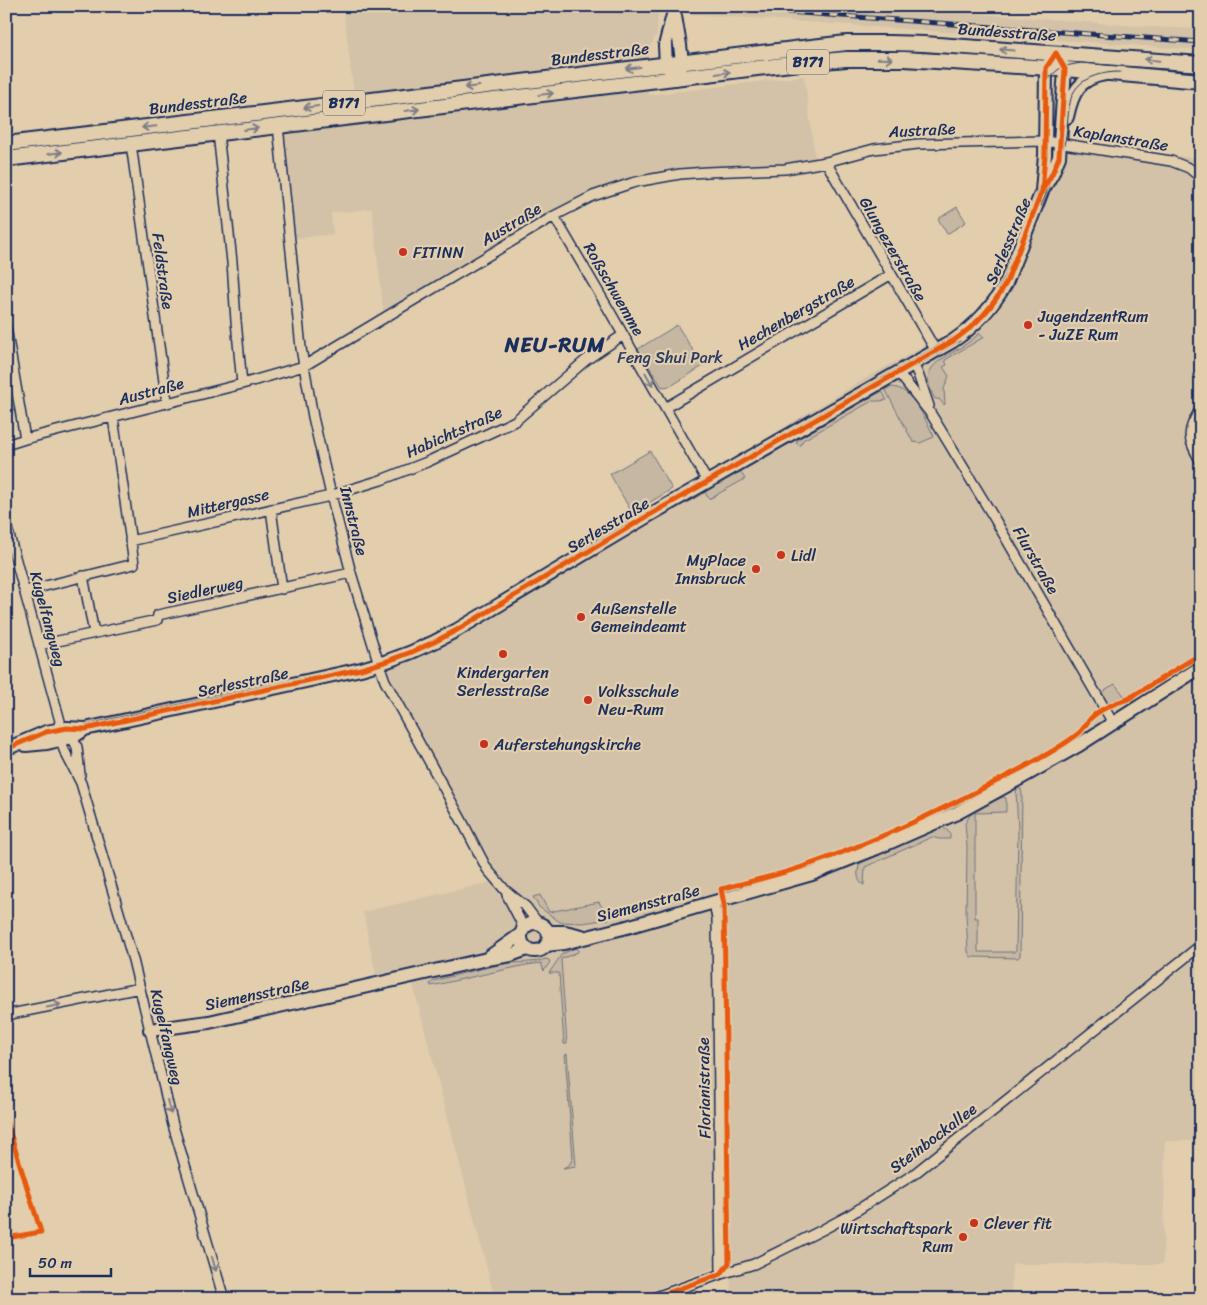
<svg xmlns="http://www.w3.org/2000/svg" width="1207" height="1305" font-family="Sriracha,sans-serif">
  <style>
    .built { fill: #d3c2a7 }
    .green { fill: #c5b7a1; stroke: #707380 }
    .lines { fill: none; stroke-linecap: round; stroke-linejoin: round }
    .street-casing { stroke: #1b2f5e; stroke-width: 12 }
    .secondary-casing { stroke: #1b2f5e; stroke-width: 16 }
    .primary-casing { stroke: #1b2f5e; stroke-width: 18 }
    .street { stroke: #e2cead; stroke-width: 9 }
    .secondary { stroke: #e2cead; stroke-width: 12 }
    .primary { stroke: #e2cead; stroke-width: 14 }
    .tram { stroke: #1b2f5e; stroke-width: 1 }
    .rail-casing { stroke: #1b2f5e; stroke-width: 5 }
    .rail { stroke: #e2cead; stroke-width: 3; stroke-dasharray: 9; stroke-linecap: butt }
    .cycleway-casing { stroke: #e2cead; stroke-width: 8 }
    .cycleway { stroke: #e8590c; stroke-width: 5 }
    .oneway { stroke: #7e7e86 }
    .poi-dot { fill: #c8321e; stroke: #e2cead; stroke-width: 2 }
    .labels { text-anchor: middle; dominant-baseline: central; stroke-width: 4.5; stroke-linejoin: round; paint-order: stroke }
    .shield { fill: #e2cead; stroke: #575f76; stroke-width: 1 }
    .shield-label { font-size: 15px; font-weight: bold; fill: #1b2f5e }
    .street-label { font-size: 16px; fill: #1b2f5e; stroke: #e2cead }
    .poi-label { font-size: 16px; fill: #1b2f5e; stroke: #e2cead; text-anchor: start }
    .park-label { font-size: 16px; fill: #2c3d65; stroke: #e2cead }
    .district-label { font-size: 21px; font-weight: bold; letter-spacing: 1px; fill: #1b2f5e; stroke: #e2cead }
  </style>
  <rect width="100%" height="100%" fill="#e2cead"/>
  <filter id="ink" filterUnits="userSpaceOnUse"><feTurbulence type="fractalNoise" baseFrequency=".02" numOctaves="2"/><feDisplacementMap in="SourceGraphic" scale="10" xChannelSelector="R" yChannelSelector="G"/><feConvolveMatrix kernelMatrix="1 2 1 2 8 2 1 2 1" color-interpolation-filters="sRGB"/></filter>
  <g filter="url(#ink)">
    <path class="built" d="M343 6H874L1154 27 1200 29V22L1201 50 691 14 685 12 658 10 657 34 646 53 648 95 804 76 816 164 680 174 593 196 384 318 372 209 331 213 333 234 289 239 277 118 356 109Z
      M1059 140 1201 159V1141H1165L1163 1264H1012L1011 1299H731L730 1262 630 1299H495L410 973 377 980 363 912 491 882 487 869 379 664 445 631 871 375 982 315Z"/>
    <path class="green" d="M854 48 926 49 1033 58 1038 61 921 53 861 52 701 69V65Z
      M500 91 499 92 472 96 146 135V133Z
      M957 207 966 222 947 234 938 219Z
      M677 325 703 366 671 386 662 387 638 349Z
      M980 333 984 337 945 360 947 365 943 367 949 376 944 389 945 404 944 405 939 399H935C920 372 932 364 955 351 964 346 972 340 980 333Z
      M892 387C912 388 924 418 933 434L934 437 920 443 913 442 885 389Z
      M882 391 887 400 879 401H872L803 440 800 446 796 443 801 437Z
      M650 451 672 489 632 513 610 474Z
      M740 471 745 479 709 499 704 491Z
      M1115 684 1125 697 1115 700 1108 704 1102 693 1106 689Z
      M1018 788 1021 789 1022 794 1020 956 1018 958 971 957 968 952 966 914 967 847 965 823 971 814 994 801 1003 797 1006 798V812L975 813V918H978V952H1014L1016 950 1018 830 1016 791Z
      M943 827 950 833V839H939L932 837 865 867 864 885C856 882 857 870 860 863Z
      M540 895 549 912 599 902 609 919 583 923 560 922 539 907 533 897Z
      M575 948 578 949V952L561 959 567 1044H564L559 973H549L562 954Z
      M546 959 549 960 550 962 544 971 541 963 526 965 431 986 430 984 433 981C456 975 479 969 503 964 516 962 535 963 546 959Z
      M567 1054 576 1166 563 1168 569 1165 573 1158 565 1055Z"/>
    <g class="lines">
      <defs>
        <path id="street" d="M278 126 301 348 313 417 331 495 351 573 379 664 385 681 462 821 487 869 505 890 526 907 538 923
          M218 133 232 262 236 321 242 384
          M131 144 167 403
          M826 162 936 351
          M554 216 609 310 707 481
          M6 327 25 439
          M913 364 918 374 929 406
          M898 372 905 381 931 414 993 516 1113 723
          M665 408 890 275
          M1201 408C1186 433 1187 437 1201 462
          M6 445 25 439 242 384 304 366 554 216 593 196 632 183 641 181 680 174 707 172 785 169 826 162 874 149 918 144 1045 141 1171 161 1189 168 1201 178
          M271 509 282 589
          M6 524 60 721 58 730 64 750 81 783 133 960 173 1125 224 1299
          M130 541 326 497 381 480 427 462 515 421 586 360 623 335
          M83 576 94 633
          M25 591 134 564 113 417
          M39 645 157 620 158 615 351 573
          M70 733 77 747 80 775
          M507 895 520 920 523 929
          M714 902 717 919 721 1274
          M6 1015 140 988
          M650 1299 721 1274 754 1264 822 1230 848 1216 914 1174 1201 945"/>
        <path id="secondary" d="M674 11 665 46 666 64 675 79
          M675 16 680 45 682 62 678 72
          M1067 117C1072 93 1079 78 1105 74
          M26 745 47 743 73 737 85 729
          M13 746 46 732 67 728 85 729 361 669C395 660 427 647 457 630L646 517 953 341C976 325 992 308 1006 283L1042 191 1052 174 1059 157 1065 69 1056 53 1046 68 1045 155 1042 191
          M521 937a14 14 0 1 1 28 0a14 14 0 1 1-28 0Z
          M548 932H565L582 936
          M546 945 564 943 627 927 812 874 877 848 957 813 1026 775 1079 745 1201 667
          M489 957 520 935
          M150 1030 209 1022 487 959 511 955 527 949"/>
        <path id="primary" d="M6 144 794 49 847 43H891L924 44 1201 64
          M6 159 791 64 846 59H904L1065 69 1201 81"/>
      </defs>
      <use href="#street" class="street-casing"/>
      <use href="#secondary" class="secondary-casing"/>
      <use href="#primary" class="primary-casing"/>
      <use href="#street" class="street"/>
      <use href="#secondary" class="secondary"/>
      <use href="#primary" class="primary"/>
      <path class="tram" d="M1041 206C1049 186 1058 166 1064 145 1068 131 1067 117 1070 103 1074 79 1098 72 1120 72
        M915 367 960 341
        M6 745 106 720 360 666 394 657 438 638 622 527 949 339 961 332 981 315 992 301 1004 278 1027 223 1041 182 1043 165V97L1045 87 1051 76 1059 69 1065 66 1081 63 1201 72"/>
      <defs>
        <path id="rail" d="M704 6 1201 42"/>
      </defs>
      <use href="#rail" class="rail-casing"/>
      <use href="#rail" class="rail"/>
      <defs>
        <path id="cycleway" d="M13 746 46 732 67 728 85 729 361 669C395 660 427 647 457 630L646 517 953 341C976 325 992 308 1006 283L1042 191 1052 174 1059 157 1065 69 1056 53 1046 68 1045 155 1042 191
          M6 1120 41 1232 6 1238
          M650 1299 721 1274 729 1263 724 904 721 889C748 882 775 876 802 867 879 841 952 805 1024 767 1041 758 1064 745 1079 733 1084 729 1086 723 1091 718 1100 709 1115 703 1128 699L1201 654"/>
      </defs>
      <use href="#cycleway" class="cycleway-casing"/>
      <use href="#cycleway" class="cycleway"/>
    </g>
    <defs><path id="oneway-shaft" d="M-6 0H5M1.5-3L5.5 0L1.5 3" fill="none" stroke-width="1.6" stroke-linecap="round" stroke-linejoin="round" transform="scale(1.25)"/></defs>
    <g class="oneway">
      <use href="#oneway-shaft" transform="translate(1007 50) rotate(-176)"/>
      <use href="#oneway-shaft" transform="translate(885 59) rotate(1)"/>
      <use href="#oneway-shaft" transform="translate(1152 60) rotate(-175)"/>
      <use href="#oneway-shaft" transform="translate(633 68) rotate(173)"/>
      <use href="#oneway-shaft" transform="translate(723 73) rotate(-8)"/>
      <use href="#oneway-shaft" transform="translate(472 87) rotate(173)"/>
      <use href="#oneway-shaft" transform="translate(546 94) rotate(-7)"/>
      <use href="#oneway-shaft" transform="translate(311 107) rotate(173)"/>
      <use href="#oneway-shaft" transform="translate(412 110) rotate(-7)"/>
      <use href="#oneway-shaft" transform="translate(149 127) rotate(174)"/>
      <use href="#oneway-shaft" transform="translate(251 129) rotate(-7)"/>
      <use href="#oneway-shaft" transform="translate(55 153) rotate(-7)"/>
      <use href="#oneway-shaft" transform="translate(649 379) rotate(60)"/>
      <use href="#oneway-shaft" transform="translate(54 1006) rotate(-11)"/>
      <use href="#oneway-shaft" transform="translate(169 1107) rotate(75)"/>
      <use href="#oneway-shaft" transform="translate(214 1264) rotate(74)"/>
    </g>
  </g>
  <g class="poi-dot">
    <circle cx="403" cy="252" r="5"/>
    <circle cx="1028" cy="325" r="5"/>
    <circle cx="781" cy="555" r="5"/>
    <circle cx="756" cy="569" r="5"/>
    <circle cx="581" cy="617" r="5"/>
    <circle cx="503" cy="654" r="5"/>
    <circle cx="588" cy="700" r="5"/>
    <circle cx="484" cy="744" r="5"/>
    <circle cx="974" cy="1223" r="5"/>
    <circle cx="963" cy="1237" r="5"/>
  </g>
  <g class="labels">
    <g class="shield">
      <rect x="787" y="49.5" width="42" height="25" rx="4"/>
      <rect x="323" y="90.5" width="42" height="25" rx="4"/>
    </g>
    <g class="shield-label">
      <text x="808" y="62">B171</text>
      <text x="344" y="103">B171</text>
    </g>
    <g class="street-label">
      <text transform="translate(1007 32) rotate(4)">Bundesstraße</text>
      <text transform="translate(600 54) rotate(-7)">Bundesstraße</text>
      <text transform="translate(198 103) rotate(-7)">Bundesstraße</text>
      <text transform="translate(922 130) rotate(-3)">Austraße</text>
      <text transform="translate(1121 138) rotate(9)">Kaplanstraße</text>
      <text transform="translate(511 224) rotate(-31)">Austraße</text>
      <text transform="translate(1008 241) rotate(-67)">Serlesstraße</text>
      <text transform="translate(893 249) rotate(60)">Glungezerstraße</text>
      <text transform="translate(163 271) rotate(82)">Feldstraße</text>
      <text transform="translate(614 289) rotate(60)">Roßschwemme</text>
      <text transform="translate(796 313) rotate(-30)">Hechenbergstraße</text>
      <text transform="translate(151 391) rotate(-15)">Austraße</text>
      <text transform="translate(454 432) rotate(-24)">Habichtstraße</text>
      <text transform="translate(228 503) rotate(-13)">Mittergasse</text>
      <text transform="translate(354 521) rotate(76)">Innstraße</text>
      <text transform="translate(608 525) rotate(-31)">Serlesstraße</text>
      <text transform="translate(1036 560) rotate(60)">Flurstraße</text>
      <text transform="translate(205 590) rotate(-12)">Siedlerweg</text>
      <text transform="translate(48 619) rotate(75)">Kugelfangweg</text>
      <text transform="translate(243 682) rotate(-12)">Serlesstraße</text>
      <text transform="translate(648 903) rotate(-15)">Siemensstraße</text>
      <text transform="translate(257 994) rotate(-12)">Siemensstraße</text>
      <text transform="translate(167 1037) rotate(77)">Kugelfangweg</text>
      <text transform="translate(704 1088) rotate(-91)">Florianistraße</text>
      <text transform="translate(933 1138) rotate(-37)">Steinbockallee</text>
    </g>
    <g class="poi-label">
      <text x="413" y="252">FITINN</text>
      <text x="1038" y="316">JugendzentRum<tspan x="1038" dy="18">- JuZE Rum</tspan></text>
      <text x="791" y="555">Lidl</text>
      <text x="746" y="560" text-anchor="end">MyPlace<tspan x="746" dy="18">Innsbruck</tspan></text>
      <text x="591" y="608">Außenstelle<tspan x="591" dy="18">Gemeindeamt</tspan></text>
      <text x="503" y="672" text-anchor="middle">Kindergarten<tspan x="503" dy="18">Serlesstraße</tspan></text>
      <text x="598" y="691">Volksschule<tspan x="598" dy="18">Neu-Rum</tspan></text>
      <text x="494" y="744">Auferstehungskirche</text>
      <text x="984" y="1223">Clever fit</text>
      <text x="953" y="1228" text-anchor="end">Wirtschaftspark<tspan x="953" dy="18">Rum</tspan></text>
    </g>
    <g class="park-label">
      <text x="670" y="357">Feng Shui Park</text>
    </g>
    <g class="district-label">
      <text x="555" y="345">NEU-RUM</text>
    </g>
  </g>
  <rect width="1207" height="1305" fill="none" stroke="#e2cead" stroke-width="25"/>
  <rect x="12" y="12" width="1182" height="1280" fill="none" stroke="#1b2f5e" stroke-width="2" filter="url(#ink)"/>
  <path d="M30 1268v8h81v-8" fill="none" stroke="#1b2f5e" stroke-width="2.5"/>
  <text x="38" y="1268" font-size="15" fill="#1b2f5e" stroke="#e2cead" stroke-width="4" paint-order="stroke">50 m</text>
</svg>
